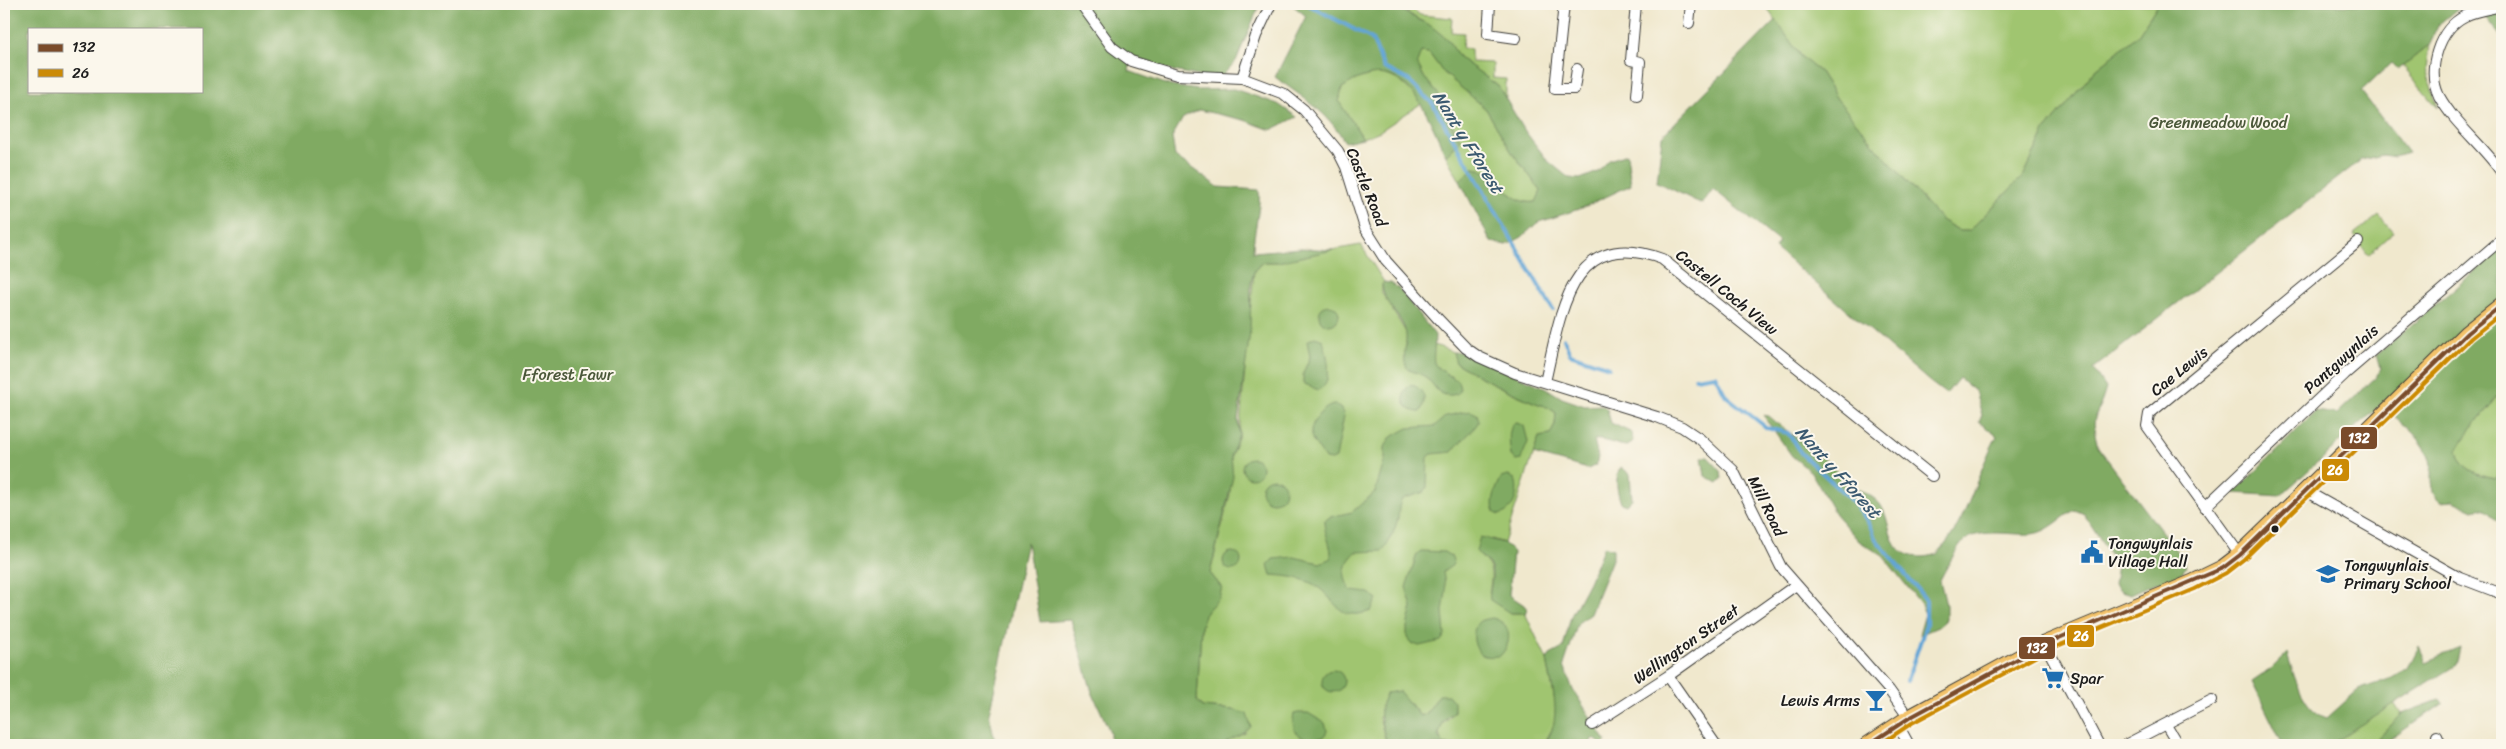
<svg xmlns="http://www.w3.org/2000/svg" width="2506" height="749" font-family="Sriracha,sans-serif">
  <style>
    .green { fill: #a0c570; stroke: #5e7046 }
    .forest { fill: #80aa62; stroke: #4e633f; fill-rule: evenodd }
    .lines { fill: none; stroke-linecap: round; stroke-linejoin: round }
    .stream { stroke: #62a5d6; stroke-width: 4 }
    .street-casing { stroke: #3c3b37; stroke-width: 12 }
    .primary-casing { stroke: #3c3b37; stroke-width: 18 }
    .street { stroke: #fff; stroke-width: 10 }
    .primary { stroke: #f3c26a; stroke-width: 16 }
    .bus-1-casing { stroke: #fbf7ec; stroke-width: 8 }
    .bus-2-casing { stroke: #fbf7ec; stroke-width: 8 }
    .bus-1 { stroke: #7a4b2a; stroke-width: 4 }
    .bus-2 { stroke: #cb8a06; stroke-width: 4 }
    .bus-dot { fill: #1c1c1c; stroke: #fbf7ec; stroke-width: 2 }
    .labels { text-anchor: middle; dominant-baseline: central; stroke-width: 4; stroke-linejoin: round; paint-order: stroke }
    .park-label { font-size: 16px; fill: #4a5739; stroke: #fbf7ec }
    .street-label { font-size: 16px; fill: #1c1c1c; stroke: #fbf7ec }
    .poi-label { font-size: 16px; fill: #1c1c1c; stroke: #fbf7ec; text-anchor: start }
    .water-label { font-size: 18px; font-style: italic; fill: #3c5a70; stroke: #fbf7ec }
    .line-badge { stroke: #fbf7ec; stroke-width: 2 }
    .badge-label { font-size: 14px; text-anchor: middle; font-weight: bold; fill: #fff }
  </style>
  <rect width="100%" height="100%" fill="#fbf7ec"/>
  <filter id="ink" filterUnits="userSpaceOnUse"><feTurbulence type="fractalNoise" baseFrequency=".02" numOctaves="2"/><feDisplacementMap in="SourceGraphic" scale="10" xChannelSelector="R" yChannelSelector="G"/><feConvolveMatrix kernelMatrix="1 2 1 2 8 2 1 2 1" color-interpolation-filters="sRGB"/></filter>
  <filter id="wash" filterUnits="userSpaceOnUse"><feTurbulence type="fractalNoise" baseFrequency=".0096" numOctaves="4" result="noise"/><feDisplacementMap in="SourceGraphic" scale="20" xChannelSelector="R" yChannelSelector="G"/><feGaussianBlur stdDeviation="1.12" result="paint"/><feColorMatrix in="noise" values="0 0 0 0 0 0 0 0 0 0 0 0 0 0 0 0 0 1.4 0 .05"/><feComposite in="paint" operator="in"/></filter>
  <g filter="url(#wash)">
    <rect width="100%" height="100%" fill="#f0e8cd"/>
    <path class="green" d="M1395 4H1407L1420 15 1452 18 1451 32 1464 33 1462 48 1471 49V62L1493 63V78L1506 79V98L1498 86 1460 58 1447 39Z
      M1764 4H2158L2138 35 2095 70 2045 131 2024 175 1969 231H1960L1941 220 1877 148 1837 99 1820 72 1801 57Z
      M2429 45 2426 70 2438 108 2403 66Z
      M1420 52 1429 53 1442 71 1486 109 1511 151 1541 191 1537 202C1508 207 1499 169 1473 168L1460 181 1446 156 1461 140 1446 114 1438 94 1424 77 1417 63Z
      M1376 73C1399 76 1407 87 1422 103L1380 131 1363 138 1339 102 1342 88 1354 80Z
      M2379 215 2393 232 2368 255 2354 235Z
      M1361 245 1384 282 1382 284V293L1407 334 1405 356 1410 370 1424 375 1429 381 1444 372C1431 366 1431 358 1435 345L1453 352 1456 363C1480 377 1506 391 1531 401 1540 405 1548 406 1556 413L1555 425 1550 435 1539 437 1504 543 1492 539 1481 557C1494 568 1492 576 1489 593L1510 613H1525L1547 660 1557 712 1554 726 1543 745H1444C1431 725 1446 725 1454 711L1453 702 1435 701 1426 714 1420 716 1409 702 1379 717 1387 745H1223L1232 737 1246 733 1234 710 1202 707 1197 701 1201 628 1204 613 1222 588 1210 573 1230 494 1231 455 1239 435 1254 271 1262 262H1278L1296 256Z
      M2502 392V469L2496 478C2477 475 2461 469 2457 450L2470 429Z
      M2394 703 2401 714 2371 745H2328Z"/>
    <path class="forest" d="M4 4H1260L1236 61 1221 77H1203L1131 62 1129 71 1171 86 1198 90 1234 89 1278 104 1297 117 1271 130 1244 120 1199 110 1183 118 1172 137 1175 156 1218 187 1259 190C1261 211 1253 231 1253 252L1301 248 1333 250 1278 262H1262L1254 271 1251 284 1250 332 1238 420 1239 435 1231 455 1233 477 1210 573 1222 588 1219 598 1204 614 1201 628 1197 701 1202 707 1234 710 1247 714 1251 727C1243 736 1232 738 1223 745H1110V732L1092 692 1071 620 1040 622 1027 542 989 714 996 745H4ZM29 29H201V91H29Z
      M1291 4H1395L1404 12 1431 26 1447 39 1460 58 1498 86 1525 131 1548 161 1569 178 1580 179 1598 172 1609 160 1627 154 1631 185 1582 208 1537 223 1522 237 1507 245 1491 242 1460 181 1473 168C1499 169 1508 207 1536 202L1541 191 1511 151 1486 109 1442 71 1429 53 1421 52 1417 63 1424 77 1438 94 1446 114 1461 140 1446 156C1425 110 1404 46 1342 88L1339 102 1363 138 1345 142C1327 111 1303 98 1275 77L1306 16Z
      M2158 4 2468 5 2457 9 2439 24 2429 45 2398 70 2391 63 2361 91 2408 153 2394 157 2383 155 2361 160 2093 369 2106 388C2098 419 2089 412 2098 447L2184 561 2186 567 2177 579 2155 583 2131 594 2121 591 2114 584 2117 565 2084 514 2075 510C2060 518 2049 532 2032 534 2010 536 1973 525 1959 547 1952 557 1946 569 1940 580L1946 605V620L1938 627 1919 635 1925 614 1921 604 1883 556 1859 541 1835 514 1811 472 1792 456 1763 415 1769 416C1782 428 1800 440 1814 451 1827 459 1836 473 1848 483 1857 490 1873 495 1880 504 1890 518 1887 538 1900 550 1911 559 1924 558 1937 554 1969 520 1975 476 1997 436L1979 422 1982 415 1975 391 1959 378 1946 394 1930 382 1775 248 1779 242 1713 189 1702 204 1657 182 1662 136 1776 20 1801 57 1820 72 1837 99 1877 148 1941 220 1960 231H1969L2024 175 2045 131 2095 70 2138 35Z
      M2502 6V38L2480 11Z
      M2500 250 2502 251V392L2470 429 2457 450C2461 469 2477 475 2495 478L2502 469V525C2491 516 2489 505 2473 510L2452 500 2440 501C2424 487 2436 471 2428 454 2420 435 2396 418 2381 405L2280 496 2234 493 2316 411 2337 414 2376 377 2381 368 2377 354Z
      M1384 282 1391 283 1398 288 1435 335C1434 369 1427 361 1458 381L1460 389 1457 394C1434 400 1436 381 1422 375 1417 372 1409 372 1406 366 1401 353 1410 340 1404 327 1396 310 1384 305 1382 284Z
      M1319 315a10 10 0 1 1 20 0a10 10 0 1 1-20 0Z
      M1315 337 1323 340C1327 354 1335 382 1318 390L1303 383V373L1310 357 1307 341Z
      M1453 352H1460L1546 388 1562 398 1585 406 1602 405 1607 409 1611 423 1632 433 1633 441 1628 446C1617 446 1603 438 1594 440L1598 457 1596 465 1588 469 1533 454 1539 437 1550 435 1555 425 1556 413C1548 406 1540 405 1531 401 1505 390 1480 377 1456 363Z
      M1411 384C1424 389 1428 400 1420 412 1403 412 1398 394 1411 384Z
      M1335 405 1341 409 1344 416 1336 458 1332 460 1325 459C1322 452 1311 441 1311 435 1310 422 1323 406 1335 405Z
      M1470 411 1477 414 1479 421C1473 432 1460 441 1452 452L1432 454 1428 457 1427 487 1424 492 1402 499C1398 507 1399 511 1398 518 1395 530 1390 542 1383 551L1356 552C1343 565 1341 575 1351 591L1369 593 1377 599 1371 611C1335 623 1338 598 1313 584 1300 577 1285 576 1271 575L1268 565 1273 559 1294 557 1320 563 1331 558C1332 544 1324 534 1324 521L1330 517 1352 512 1375 492 1385 459V447L1390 438 1408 428 1435 426 1446 416Z
      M1517 423 1524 426 1528 442 1521 459 1516 460 1511 456C1510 446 1507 433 1513 424Z
      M1702 457H1708L1721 471 1722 479 1718 483 1705 476Z
      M1242 468a10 10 0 1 1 20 0a10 10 0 1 1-20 0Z
      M1621 467 1630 474 1632 499 1626 505 1621 503C1617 492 1614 477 1621 467Z
      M1508 476 1515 479C1520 492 1514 512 1499 515L1494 512C1491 499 1496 489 1501 478Z
      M1261 490a12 12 0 1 1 24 0a12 12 0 1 1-24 0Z
      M1480 537 1504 543 1513 552 1509 595 1524 605 1527 609 1525 613H1510L1490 600C1488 588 1497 574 1488 563 1484 559 1480 556 1476 551Z
      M1604 546 1613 549V557L1590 614 1578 623 1564 665 1573 690 1606 741 1603 745 1593 738 1589 745H1543C1564 721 1552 688 1547 660L1550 655 1563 648 1571 616 1589 582Z
      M1421 551 1444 552 1452 557 1454 564 1443 572 1446 591 1443 611 1445 635 1441 641 1419 646 1411 643 1407 638V627L1412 607 1406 587 1417 554Z
      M1223 561a9 9 0 1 1 18 0a9 9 0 1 1-18 0Z
      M1492 618C1512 622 1513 643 1500 656 1494 656 1486 658 1481 654 1472 647 1471 627 1480 621 1483 619 1488 619 1492 618Z
      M2419 646 2426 662 2460 648 2456 665 2330 744 2283 745 2252 682 2271 669 2287 653C2294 675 2302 710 2327 718L2358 690 2392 678 2408 668Z
      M1322 681a11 11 0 1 1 22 0a11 11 0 1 1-22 0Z
      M1399 691 1420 716 1426 714 1439 695H1448L1454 702V711L1443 722 1438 736 1444 745H1448H1387C1383 727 1375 710 1387 693Z
      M2439 700 2443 703 2382 745H2371L2401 714Z
      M1298 713H1308L1325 723 1327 731 1324 737C1305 743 1289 736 1294 714Z"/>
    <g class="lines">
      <path class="stream" d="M1307 4 1372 39 1384 68 1408 80 1433 104 1553 310
        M1564 338 1570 354 1609 367
        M1695 378 1715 375 1726 396 1767 428 1788 433C1793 440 1796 447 1801 453 1824 477 1866 506 1875 538L1926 600V625L1907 681"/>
    </g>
  </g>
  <g filter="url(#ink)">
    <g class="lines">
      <defs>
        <path id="street" d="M1081 4 1112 47 1131 61 1177 75 1242 78 1284 94 1304 110 1338 151 1346 167 1365 228 1386 261 1440 321 1466 348 1479 357 1515 373 1657 417 1682 427 1700 439 1733 470 1781 567 1889 690 1909 718
          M1490 4 1488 34 1516 38
          M1564 4 1555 89H1574L1577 69
          M1636 4 1631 60 1640 62 1637 95
          M2502 6C2490 9 2476 10 2465 16 2439 29 2426 69 2439 96 2455 125 2484 146 2502 173
          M1689 23 1691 4
          M1242 78 1256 36 1271 4
          M1545 382C1560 318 1569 224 1662 259L1932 476
          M2306 491 2460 578 2502 594
          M2205 507 2345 374 2502 239
          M2240 555 2147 426 2149 414 2358 242
          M2045 644 2099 745
          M1668 676 1716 745
          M1592 725 1668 676 1796 585
          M1898 725 1909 745
          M2166 725 2178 745
          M2437 736 2441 745
          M2125 745 2212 700"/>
        <path id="primary" d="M1868 745 1909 718 2045 644 2192 583 2223 568 2240 555 2306 491 2467 333 2502 305"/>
      </defs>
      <use href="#street" class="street-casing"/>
      <use href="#primary" class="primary-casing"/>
      <use href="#street" class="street"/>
      <use href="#primary" class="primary"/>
      <defs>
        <path id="bus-1" d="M1868 745 1909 718 2045 644 2223 568 2240 555 2467 333 2502 305"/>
        <path id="bus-2" d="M1879 745 1912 723 2048 650 2195 589 2226 573 2244 559 2471 338 2502 313"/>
      </defs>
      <use href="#bus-1" class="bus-1-casing"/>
      <use href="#bus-2" class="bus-2-casing"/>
      <use href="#bus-1" class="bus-1"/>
      <use href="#bus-2" class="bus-2"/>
    </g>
  </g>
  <defs>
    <symbol id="civic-bare" viewBox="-9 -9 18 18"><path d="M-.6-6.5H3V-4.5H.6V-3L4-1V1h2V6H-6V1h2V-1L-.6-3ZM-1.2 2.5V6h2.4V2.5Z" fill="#1f6fb2" stroke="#fbf7ec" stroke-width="2.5" paint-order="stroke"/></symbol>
    <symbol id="school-bare" viewBox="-9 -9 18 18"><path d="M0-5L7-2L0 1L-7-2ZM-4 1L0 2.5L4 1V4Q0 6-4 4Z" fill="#1f6fb2" stroke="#fbf7ec" stroke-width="2.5" paint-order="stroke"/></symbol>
    <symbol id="supermarket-bare" viewBox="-9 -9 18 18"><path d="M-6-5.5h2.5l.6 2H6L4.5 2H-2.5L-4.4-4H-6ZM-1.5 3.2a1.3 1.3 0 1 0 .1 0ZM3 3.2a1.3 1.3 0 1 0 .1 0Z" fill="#1f6fb2" stroke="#fbf7ec" stroke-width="2.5" paint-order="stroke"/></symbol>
    <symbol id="bar-bare" viewBox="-9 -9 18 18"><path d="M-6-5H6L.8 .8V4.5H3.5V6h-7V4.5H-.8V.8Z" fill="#1f6fb2" stroke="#fbf7ec" stroke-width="2.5" paint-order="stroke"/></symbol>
  </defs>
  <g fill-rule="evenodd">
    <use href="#civic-bare" x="2076" y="536" width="32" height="32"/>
    <use href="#school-bare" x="2312" y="558" width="32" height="32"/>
    <use href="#supermarket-bare" x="2037" y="662" width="32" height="32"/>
    <use href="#bar-bare" x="1860" y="684" width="32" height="32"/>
  </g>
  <circle class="bus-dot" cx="2275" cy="529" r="4.5"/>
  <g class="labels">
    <g class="park-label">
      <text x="2218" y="122">Greenmeadow Wood</text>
      <text x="568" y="374">Fforest Fawr</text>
    </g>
    <g class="street-label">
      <text transform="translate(1367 187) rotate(68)">Castle Road</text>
      <text transform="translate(1727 292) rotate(39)">Castell Coch View</text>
      <text transform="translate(2341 359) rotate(-42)">Pantgwynlais</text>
      <text transform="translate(2179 371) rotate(-39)">Cae Lewis</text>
      <text transform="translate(1767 506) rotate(64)">Mill Road</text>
      <text transform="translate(1686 644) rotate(-35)">Wellington Street</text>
    </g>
    <g class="poi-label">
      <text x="2108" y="543">Tongwynlais<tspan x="2108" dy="18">Village Hall</tspan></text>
      <text x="2344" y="565">Tongwynlais<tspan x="2344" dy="18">Primary School</tspan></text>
      <text x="2070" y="678">Spar</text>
      <text x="1860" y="700" text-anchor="end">Lewis Arms</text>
    </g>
    <g class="water-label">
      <text transform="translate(1468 142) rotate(58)">Nant y Fforest</text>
      <text transform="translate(1838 472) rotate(48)">Nant y Fforest</text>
    </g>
  </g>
  <g class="line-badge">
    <rect x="2340" y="426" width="38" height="24" rx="5" fill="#7a4b2a"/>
    <rect x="2321" y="458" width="29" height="24" rx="5" fill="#cb8a06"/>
    <rect x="2066" y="624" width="29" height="24" rx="5" fill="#cb8a06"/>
    <rect x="2018" y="636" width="38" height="24" rx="5" fill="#7a4b2a"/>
  </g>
  <g class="badge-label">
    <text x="2359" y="443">132</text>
    <text x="2335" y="475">26</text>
    <text x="2081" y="641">26</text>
    <text x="2037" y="653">132</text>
  </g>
  <rect width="2506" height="749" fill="none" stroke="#fbf7ec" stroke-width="20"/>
  <rect x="28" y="28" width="175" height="65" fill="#fbf7ec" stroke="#a29f99"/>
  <rect x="38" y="44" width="25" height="8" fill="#7a4b2a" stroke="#a29f99"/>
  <text x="72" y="52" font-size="15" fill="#1c1c1c">132</text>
  <rect x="38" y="69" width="25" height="8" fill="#cb8a06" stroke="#a29f99"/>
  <text x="72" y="78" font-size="15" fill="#1c1c1c">26</text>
</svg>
